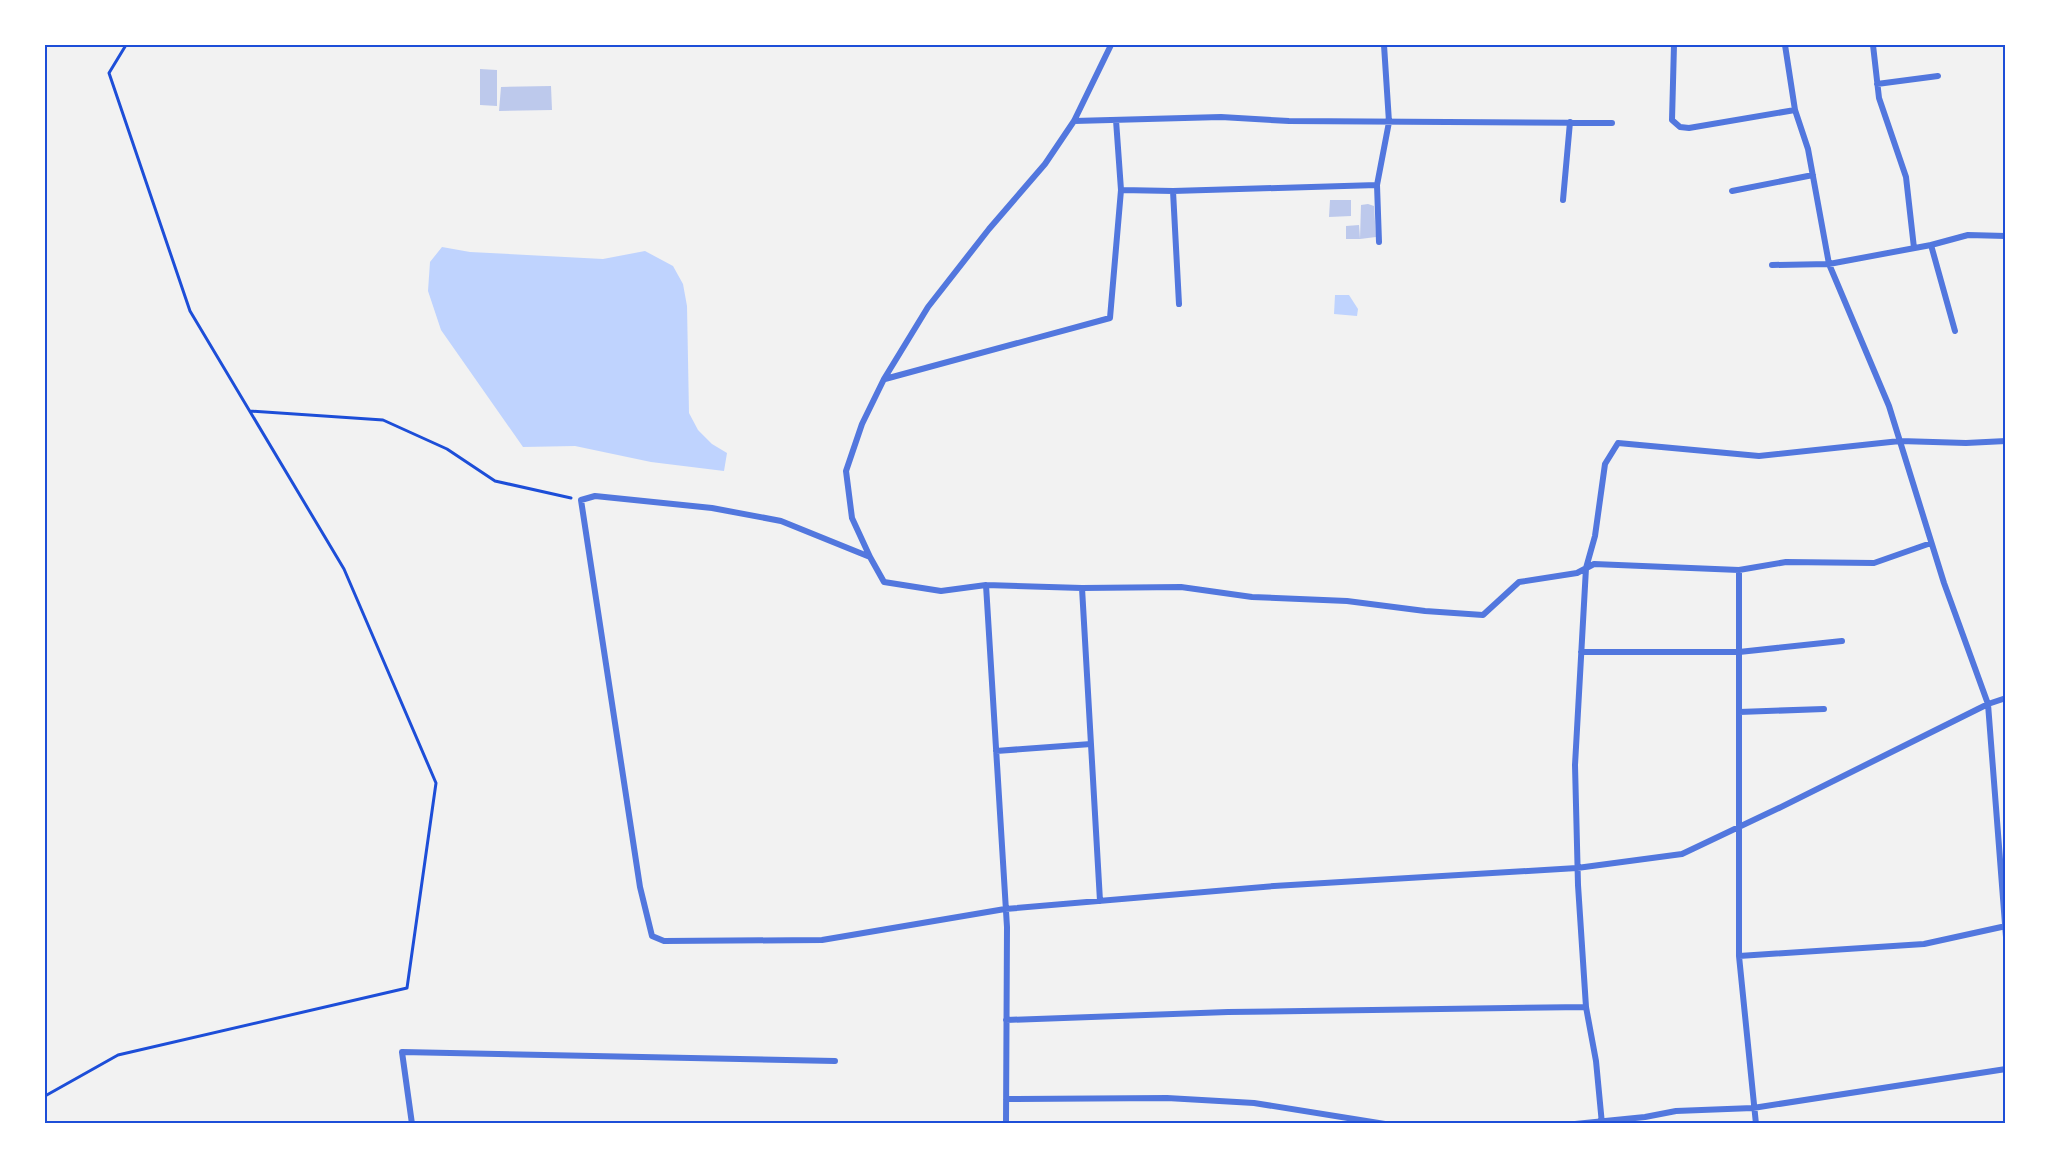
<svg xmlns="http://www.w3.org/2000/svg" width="2051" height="1169" font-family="'Fira Sans Condensed',sans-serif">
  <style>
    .water { fill: #bfd3fe }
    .building { fill: #bdc9ec }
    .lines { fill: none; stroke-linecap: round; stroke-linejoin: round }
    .path { stroke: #1d4ed8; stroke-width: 3 }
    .minor { stroke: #5277de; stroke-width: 6 }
    .neatline { fill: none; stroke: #1d4ed8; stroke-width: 2 }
  </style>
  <rect width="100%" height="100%" fill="#f2f2f2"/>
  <path class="water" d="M442 247 470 252 603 259 645 251 673 266 683 284 687 306 689 413 698 430 712 444 727 453 724 471 651 462 575 446 523 447 441 330 428 291 430 262Z
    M1335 295H1349L1358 309 1357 316 1334 314Z"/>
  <path class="building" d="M480 69 497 70V106L480 105Z
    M551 86 552 110 499 111 501 87Z
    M1330 200H1351V216L1329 217Z
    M1368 204 1374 206 1376 237 1360 239 1361 205Z
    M1359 225 1360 239H1346V226Z"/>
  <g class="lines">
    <path class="path" d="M250 411 383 420 447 449 495 481 571 498
      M45 1096 118 1055 407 988 436 783 344 569 190 311 109 73 126 45"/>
    <path class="minor" d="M1111 45 1074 121 1045 164 989 229 928 307 884 379 862 424 846 471 852 518 870 557 884 582 941 591 986 585 1082 588 1181 587 1252 597 1347 601 1425 611 1483 615 1519 582 1577 573 1594 564 1739 570 1786 562 1874 563 1931 543
      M1674 45 1672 120 1680 127 1689 128 1795 110
      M1785 45 1795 110 1808 149 1829 264 1889 406 1944 583 1988 704 2006 937
      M1873 45 1879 98 1906 177 1914 248
      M1877 84 1938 76
      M1074 121 1221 117 1289 121 1612 123
      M1121 190 1173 191 1377 185
      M1173 191 1179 304
      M1732 191 1813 175
      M1563 200 1570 122
      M1379 242 1377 185 1389 122 1384 45
      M1931 245 1955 331
      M1772 265 1829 264 1931 245 1968 235 2006 236
      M885 379 1110 318 1121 190 1116 120
      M870 557 781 521 712 508 595 496 581 500 640 887 652 936 664 941 822 940 1005 909 1274 886 1577 868 1682 854 1779 808 1988 704 2006 698
      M1739 570V956L1756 1124
      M986 585 1007 927 1006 1124
      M1082 588 1100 901
      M1581 652H1739L1842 641
      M1739 712 1824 709
      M996 751 1091 744
      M1739 956 1924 944 2006 926
      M1006 1020 1228 1012 1586 1007
      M1006 1099 1167 1098 1254 1103 1385 1124
      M412 1124 402 1052 835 1061
      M1575 1124 1645 1117 1676 1111 1753 1108 2006 1069
      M1602 1124 1596 1061 1586 1007 1578 885 1575 765 1586 568 1595 536 1605 464 1618 443 1759 456 1900 441 1966 443 2006 441"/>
  </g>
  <rect width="2051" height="1169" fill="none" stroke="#ffffff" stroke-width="93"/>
  <rect x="46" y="46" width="1958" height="1076" class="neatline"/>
</svg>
